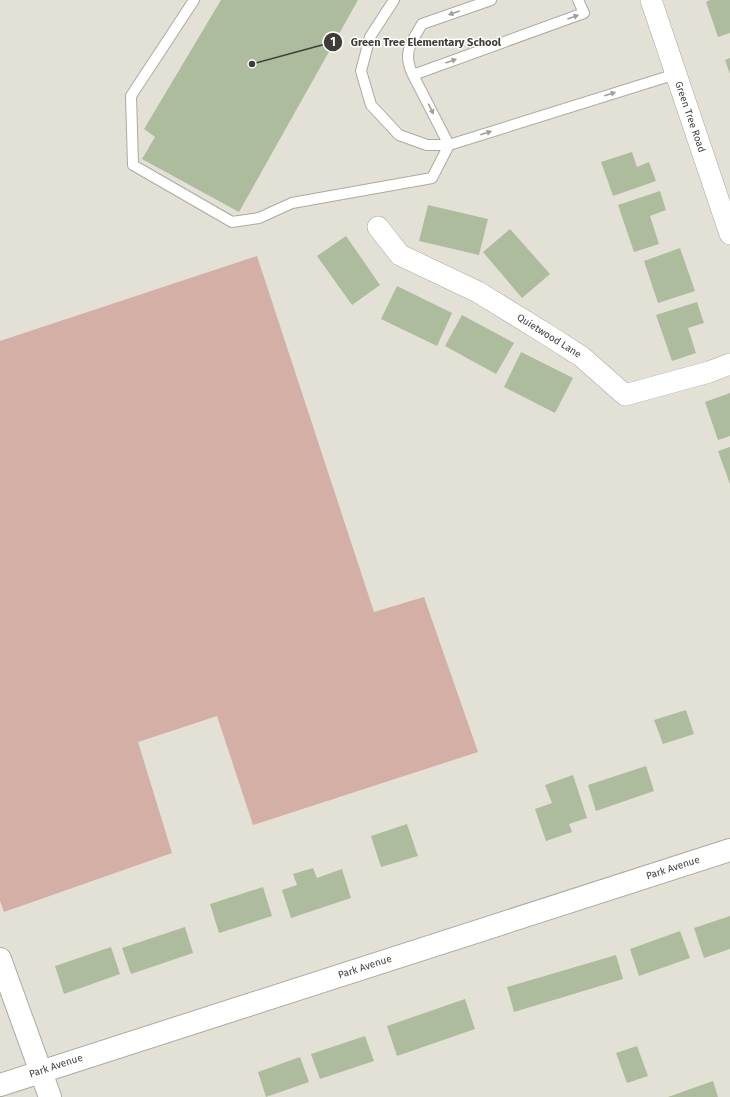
<svg xmlns="http://www.w3.org/2000/svg" width="730" height="1097" font-family="'Fira Sans',sans-serif">
  <style>
    .green { fill: #d3afa6 }
    .building { fill: #adbc9c }
    .lines { fill: none; stroke-linecap: round; stroke-linejoin: round }
    .lane-casing { stroke: #acaa9f; stroke-width: 12 }
    .street-casing { stroke: #acaa9f; stroke-width: 22 }
    .secondary-casing { stroke: #acaa9f; stroke-width: 24 }
    .lane { stroke: #fff; stroke-width: 10 }
    .street { stroke: #fff; stroke-width: 21 }
    .secondary { stroke: #fff; stroke-width: 22 }
    .oneway { fill: #9e9e9c }
    .labels { text-anchor: middle; dominant-baseline: central; stroke-width: 3; stroke-linejoin: round; paint-order: stroke }
    .street-label { font-size: 10px; fill: #3e3d39; stroke: #fff }
    .leader { fill: none; stroke: #3e3d39; stroke-width: 1.5 }
    .callout-dot { fill: #3e3d39; stroke: #fff; stroke-width: 1.5 }
    .mark-label { font-size: 12px; text-anchor: middle; font-weight: bold; fill: #fff }
    .callout-label { font-size: 11px; text-anchor: middle; font-weight: bold; fill: #3e3d39; stroke: #fff; stroke-width: 3; stroke-linejoin: round; paint-order: stroke }
  </style>
  <rect width="100%" height="100%" fill="#e3e1d6"/>
  <path class="green" d="M257 256 374 612 424 597 478 752 253 825 217 716 138 742 172 853 4 912 0 901V341Z"/>
  <path class="building" d="M221 0H358L239 212 142 159 155 137 144 129Z
    M710 0H730V33L718 37 706 2Z
    M730 58V74L725 60Z
    M632 152 637 167 649 162 656 181 613 196 601 162Z
    M660 191 666 210 650 216 659 244 634 252 618 205Z
    M428 205 488 219 479 255 419 241Z
    M510 229 550 274 522 298 483 252Z
    M346 236 380 285 352 305 317 256Z
    M680 248 695 291 658 303 644 261Z
    M397 286 452 313 437 346 381 319Z
    M697 302 704 323 688 328 696 353 672 361 656 315Z
    M462 315 514 343 496 374 445 346Z
    M521 352 573 378 555 413 504 387Z
    M730 393V436L718 440 705 402Z
    M730 447V484L718 451Z
    M686 710 694 734 663 744 654 720Z
    M646 766 654 791 596 811 588 785Z
    M573 775 587 818 569 824 572 832 546 841 535 809 552 803 545 785Z
    M407 824 418 856 381 867 371 836Z
    M313 868 317 878 342 869 351 898 291 918 282 890 297 885 293 874Z
    M263 887 272 916 219 933 210 904Z
    M730 916V949L704 958 694 928Z
    M185 927 193 953 131 974 122 948Z
    M680 931 690 958 639 976 630 949Z
    M111 947 120 974 64 994 55 966Z
    M616 955 623 979 514 1012 507 987Z
    M465 999 475 1029 397 1056 387 1026Z
    M365 1036 374 1061 320 1079 311 1054Z
    M637 1046 648 1076 627 1083 616 1053Z
    M300 1057 309 1082 266 1097 258 1072Z
    M713 1081 718 1097H668Z"/>
  <g class="lines">
    <defs>
      <path id="lane" d="M194 0 131 96 133 165 232 222 259 218 292 203 432 178 449 145
        M394 0 370 37 361 71 371 105 399 135 427 145H449L676 74
        M491 0 422 24C411 43 402 53 413 75L584 13 578 0
        M413 75 449 145"/>
      <path id="street" d="M651 0 730 234
        M378 227 400 255 478 292 551 337 582 357 625 395 709 372 730 364"/>
      <path id="secondary" d="M0 959 50 1097
        M0 1085 730 850"/>
    </defs>
    <use href="#lane" class="lane-casing"/>
    <use href="#street" class="street-casing"/>
    <use href="#secondary" class="secondary-casing"/>
    <use href="#lane" class="lane"/>
    <use href="#street" class="street"/>
    <use href="#secondary" class="secondary"/>
  </g>
  <defs><path id="oneway-solid" d="M-6-.8H1V-3.2L6.5 0L1 3.2V.8H-6Z"/></defs>
  <g class="oneway">
    <use href="#oneway-solid" transform="translate(454 13) rotate(161)"/>
    <use href="#oneway-solid" transform="translate(573 17) rotate(-20)"/>
    <use href="#oneway-solid" transform="translate(451 61) rotate(-20)"/>
    <use href="#oneway-solid" transform="translate(610 94) rotate(-17)"/>
    <use href="#oneway-solid" transform="translate(431 109) rotate(63)"/>
    <use href="#oneway-solid" transform="translate(486 133) rotate(-17)"/>
  </g>
  <g class="labels">
    <g class="street-label">
      <text transform="translate(690 117) rotate(71)">Green Tree Road</text>
      <text transform="translate(549 336) rotate(32)">Quietwood Lane</text>
      <text transform="translate(673 868) rotate(-18)">Park Avenue</text>
      <text transform="translate(365 967) rotate(-18)">Park Avenue</text>
      <text transform="translate(56 1066) rotate(-18)">Park Avenue</text>
    </g>
  </g>
  <path class="leader" d="M252 64L333 42"/>
  <g class="callout-dot">
    <circle cx="252" cy="64" r="4"/>
    <circle cx="333" cy="42" r="10"/>
  </g>
  <g class="mark-label">
    <text x="333" y="46">1</text>
  </g>
  <g class="callout-label">
    <text x="426" y="46">Green Tree Elementary School</text>
  </g>
</svg>
